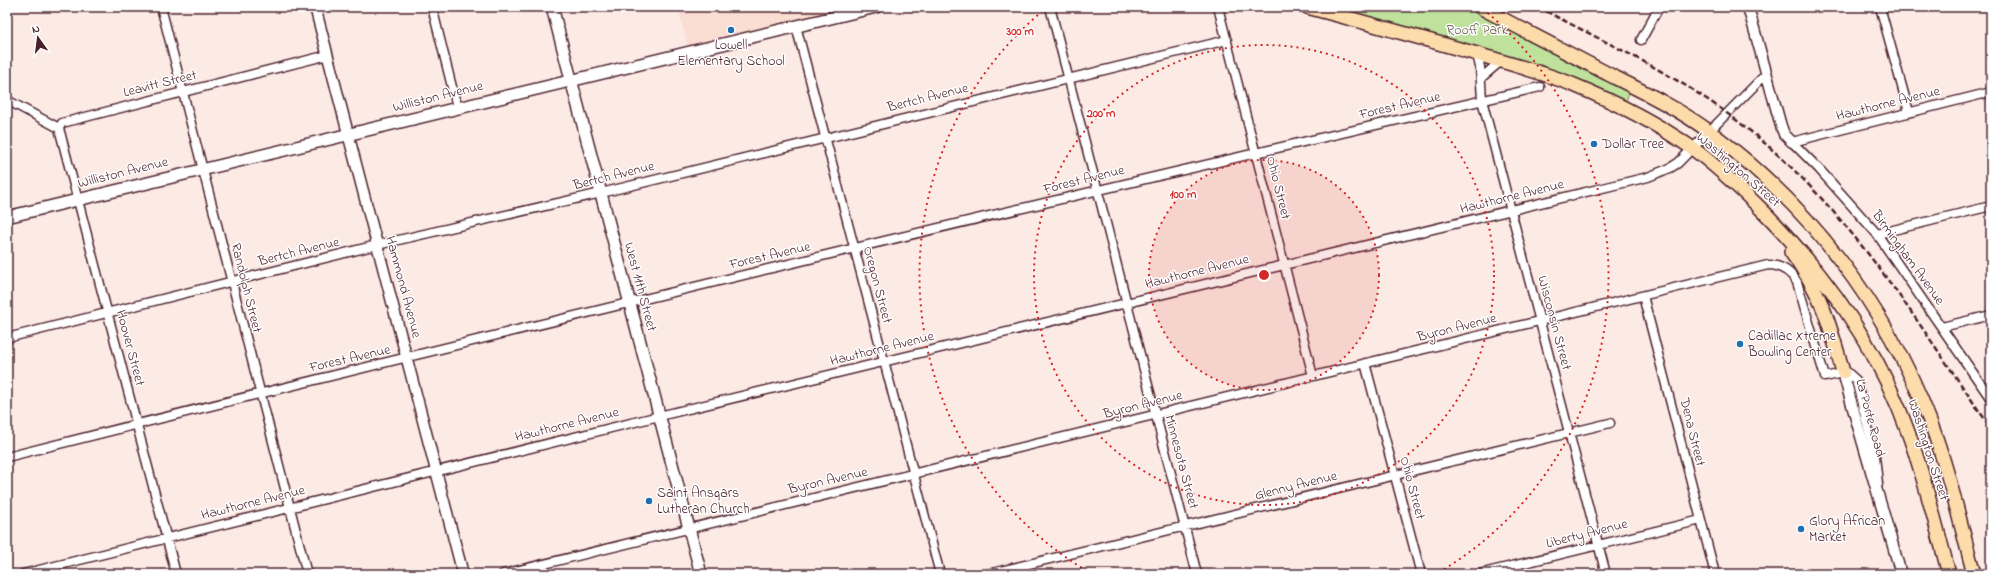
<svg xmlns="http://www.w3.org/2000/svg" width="1998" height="581" font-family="'Indie Flower',sans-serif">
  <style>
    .built { fill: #faddd3 }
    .green { fill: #bee29c; stroke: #848064 }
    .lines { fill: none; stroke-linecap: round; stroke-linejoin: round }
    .minor-casing { stroke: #4a1f2b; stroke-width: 11 }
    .tertiary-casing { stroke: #4a1f2b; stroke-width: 13 }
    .secondary-casing { stroke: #4a1f2b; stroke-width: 14 }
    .trunk-casing { stroke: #4a1f2b; stroke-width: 16 }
    .minor { stroke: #fff; stroke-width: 8 }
    .tertiary { stroke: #fff; stroke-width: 10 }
    .secondary { stroke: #fff; stroke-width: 11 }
    .trunk { stroke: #fddcac; stroke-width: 13 }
    .rail { stroke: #4a1f2b; stroke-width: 2.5; stroke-dasharray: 6 3; stroke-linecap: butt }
    .ring { fill: none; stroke: #d62828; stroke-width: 2; stroke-dasharray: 2 4 }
    .poi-dot { fill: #1f6fb2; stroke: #fff; stroke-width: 1.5 }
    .labels { text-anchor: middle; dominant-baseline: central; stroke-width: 3; stroke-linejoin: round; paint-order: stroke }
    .park-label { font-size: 14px; fill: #6d5a4d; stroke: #fff }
    .poi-label { font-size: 14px; fill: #4a1f2b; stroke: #fff; text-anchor: start }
    .street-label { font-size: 14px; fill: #4a1f2b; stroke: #fff }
    .centre { fill: #d62828; stroke: #fff; stroke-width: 2 }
    .ring-label { font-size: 12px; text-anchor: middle; font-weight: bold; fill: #d62828; stroke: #fff; stroke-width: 3; stroke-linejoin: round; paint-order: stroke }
  </style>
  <rect width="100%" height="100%" fill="#fcebe5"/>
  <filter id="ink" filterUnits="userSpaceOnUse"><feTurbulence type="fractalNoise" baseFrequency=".025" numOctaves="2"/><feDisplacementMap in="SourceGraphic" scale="8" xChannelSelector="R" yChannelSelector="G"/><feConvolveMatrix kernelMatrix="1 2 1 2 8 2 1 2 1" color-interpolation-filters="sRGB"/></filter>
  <g filter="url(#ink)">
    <path class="built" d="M678 7H876L689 52Z"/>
    <path class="green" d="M1307 7H1482L1631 86 1624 108 1574 85Z"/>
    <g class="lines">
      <defs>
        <path id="minor" d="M161 7 307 574
          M432 7 457 107
          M1050 7 1197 574
          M1218 7 1313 376
          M1880 7 1909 112
          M1990 7 1991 12
          M796 26 940 574
          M1641 40 1659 7
          M1477 54 1480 67 1482 100 1606 574
          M1481 78 1501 61
          M7 100 59 128
          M59 128 176 574
          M59 128 62 123 328 55
          M1792 142 1819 169 1877 234 1991 399
          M1792 142 1991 92
          M1877 234 1991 206
          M1643 296 1715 574
          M1942 327 1991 315
          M7 338 377 245 601 193 1227 40
          M1365 363 1421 574
          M7 457C517 328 1028 205 1540 87
          M23 574 651 418 1648 177 1670 168 1678 163 1767 73
          M503 574 1768 265C1781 265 1790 271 1797 282L1825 377 1847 372 1856 380 1875 456 1878 484
          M988 574 1610 423
          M1479 574 1701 520"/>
        <path id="tertiary" d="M315 7 463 574
          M1748 7 1781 126 1784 134 1792 142
          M1843 372C1861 440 1882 506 1901 574"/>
        <path id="secondary" d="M552 7 701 574
          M7 217 876 7"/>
        <path id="trunk" d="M1307 7C1364 22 1421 38 1477 54 1510 64 1542 72 1574 85 1615 102 1656 123 1692 148 1718 167 1742 190 1765 213 1827 276 1878 348 1908 432 1925 478 1936 526 1949 574
          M1480 7C1523 30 1566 52 1610 75 1644 92 1679 109 1710 132 1809 205 1886 306 1930 421 1949 471 1960 523 1974 574
          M1791 252C1821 291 1830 325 1843 372"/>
      </defs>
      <use href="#minor" class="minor-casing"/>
      <use href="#tertiary" class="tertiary-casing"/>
      <use href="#secondary" class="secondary-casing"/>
      <use href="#trunk" class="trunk-casing"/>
      <use href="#minor" class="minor"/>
      <use href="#tertiary" class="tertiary"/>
      <use href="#secondary" class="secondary"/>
      <use href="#trunk" class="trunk"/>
      <path class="rail" d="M1538 7C1602 41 1670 71 1728 114 1842 197 1912 315 1991 428"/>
    </g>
  </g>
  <circle cx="1264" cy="275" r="115" fill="#d62828" fill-opacity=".12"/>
  <g class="ring">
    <circle cx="1264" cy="275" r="115"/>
    <circle cx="1264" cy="275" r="230"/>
    <path d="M1092 574A345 345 0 0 1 1045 9M1483 9A345 345 0 0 1 1436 574"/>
  </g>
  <g class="poi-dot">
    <circle cx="731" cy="30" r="4"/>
    <circle cx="1594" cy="144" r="4"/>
    <circle cx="1740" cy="344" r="4"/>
    <circle cx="649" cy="501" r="4"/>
    <circle cx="1801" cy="529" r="4"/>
  </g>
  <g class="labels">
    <g class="park-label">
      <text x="1477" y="30">Rooff Park</text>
    </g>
    <g class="poi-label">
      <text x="731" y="45" text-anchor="middle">Lowell<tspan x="731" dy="16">Elementary School</tspan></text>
      <text x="1602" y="144">Dollar Tree</text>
      <text x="1748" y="336">Cadillac Xtreme<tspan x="1748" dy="16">Bowling Center</tspan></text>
      <text x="657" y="493">Saint Ansgars<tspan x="657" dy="16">Lutheran Church</tspan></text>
      <text x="1809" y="521">Glory African<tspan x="1809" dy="16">Market</tspan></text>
    </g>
    <g class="street-label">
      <text transform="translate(160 84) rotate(-14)">Leavitt Street</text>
      <text transform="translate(438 97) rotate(-14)">Williston Avenue</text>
      <text transform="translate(928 98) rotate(-14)">Bertch Avenue</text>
      <text transform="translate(1888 104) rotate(-14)">Hawthorne Avenue</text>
      <text transform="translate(1400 106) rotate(-13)">Forest Avenue</text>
      <text transform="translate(1738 170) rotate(41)">Washington Street</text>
      <text transform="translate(123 173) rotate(-14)">Williston Avenue</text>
      <text transform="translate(614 176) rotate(-14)">Bertch Avenue</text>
      <text transform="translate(1084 180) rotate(-14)">Forest Avenue</text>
      <text transform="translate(1278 188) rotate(76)">Ohio Street</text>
      <text transform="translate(1512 197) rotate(-14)">Hawthorne Avenue</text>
      <text transform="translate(299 252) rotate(-14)">Bertch Avenue</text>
      <text transform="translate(770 256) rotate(-13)">Forest Avenue</text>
      <text transform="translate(1908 258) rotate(54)">Birmingham Avenue</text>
      <text transform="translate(1197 272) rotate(-14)">Hawthorne Avenue</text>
      <text transform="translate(877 285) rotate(75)">Oregon Street</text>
      <text transform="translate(403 287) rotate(75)">Hammond Avenue</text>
      <text transform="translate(640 287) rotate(75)">West 11th Street</text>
      <text transform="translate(246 288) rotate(76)">Randolph Street</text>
      <text transform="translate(1554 323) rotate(75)">Wisconsin Street</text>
      <text transform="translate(1457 328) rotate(-14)">Byron Avenue</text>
      <text transform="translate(130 348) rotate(75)">Hoover Street</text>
      <text transform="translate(882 349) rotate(-14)">Hawthorne Avenue</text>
      <text transform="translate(350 359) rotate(-13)">Forest Avenue</text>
      <text transform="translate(1143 405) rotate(-14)">Byron Avenue</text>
      <text transform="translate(1870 418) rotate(75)">La Porte Road</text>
      <text transform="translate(567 425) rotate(-14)">Hawthorne Avenue</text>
      <text transform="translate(1692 432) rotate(76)">Dena Street</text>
      <text transform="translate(1928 450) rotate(72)">Washington Street</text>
      <text transform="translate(1181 462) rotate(75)">Minnesota Street</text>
      <text transform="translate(828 481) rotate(-13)">Byron Avenue</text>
      <text transform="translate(1296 486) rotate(-14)">Glenny Avenue</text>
      <text transform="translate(1412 488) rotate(75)">Ohio Street</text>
      <text transform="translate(253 503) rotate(-14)">Hawthorne Avenue</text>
      <text transform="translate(1587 534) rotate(-14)">Liberty Avenue</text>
    </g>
  </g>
  <circle cx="1264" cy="275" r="6" class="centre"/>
  <g class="ring-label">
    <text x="1020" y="35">300 m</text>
    <text x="1101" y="117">200 m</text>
    <text x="1183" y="198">100 m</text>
  </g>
  <rect width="1998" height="581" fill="none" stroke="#fff" stroke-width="24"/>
  <rect x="12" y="12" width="1974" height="557" fill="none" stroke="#4a1f2b" stroke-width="1.5" filter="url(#ink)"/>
  <g transform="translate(38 38) rotate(346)" stroke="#ffffff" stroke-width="3" paint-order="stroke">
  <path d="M0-3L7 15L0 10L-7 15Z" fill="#4a1f2b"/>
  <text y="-6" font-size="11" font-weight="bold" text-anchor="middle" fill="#4a1f2b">N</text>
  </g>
</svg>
